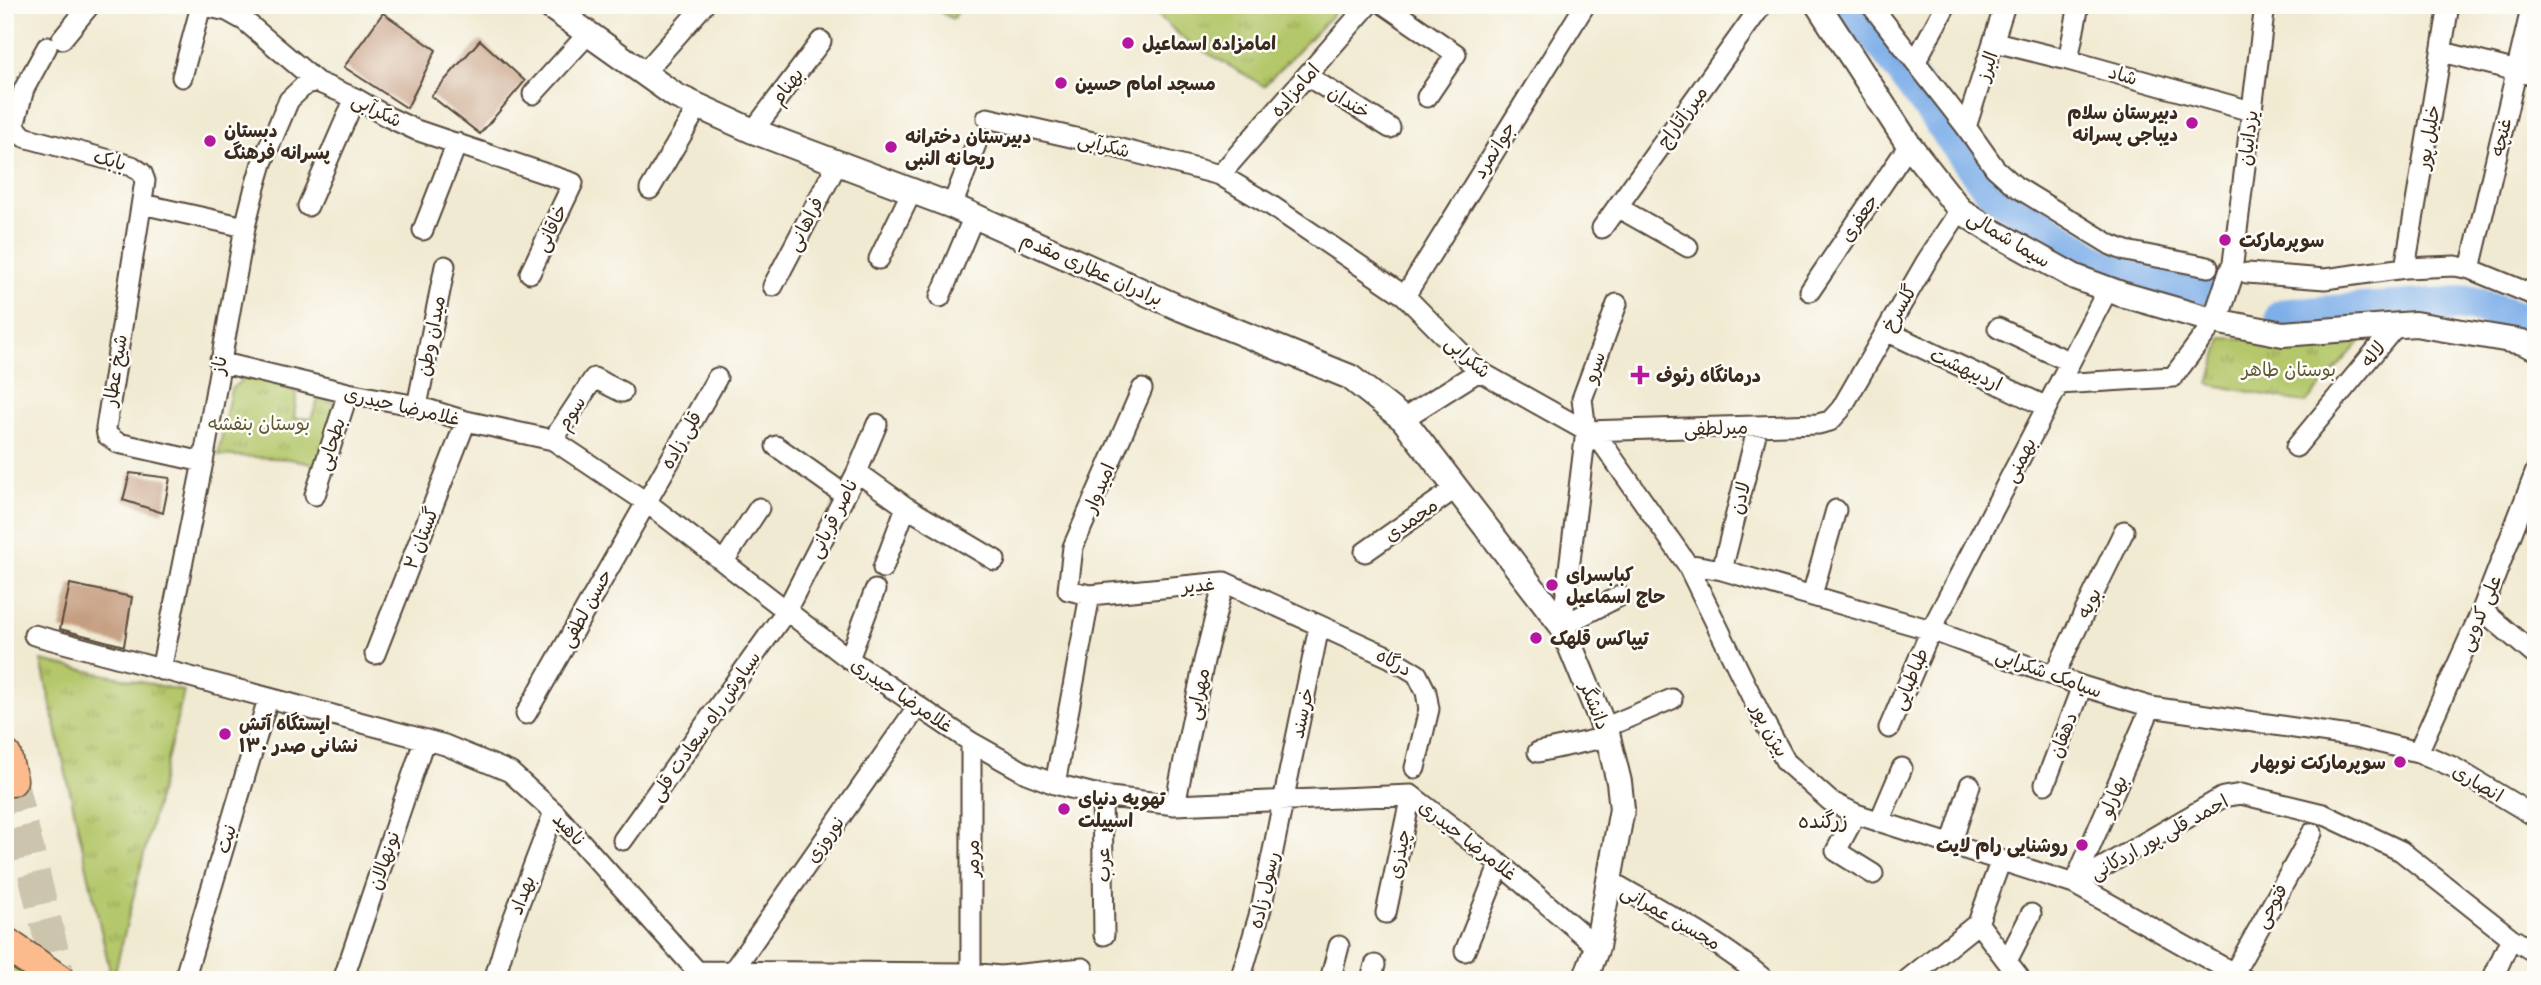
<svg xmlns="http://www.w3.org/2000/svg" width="2541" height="985" font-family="Sriracha,'Playpen Sans Arabic',sans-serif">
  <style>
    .grass { fill: url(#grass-tufts); stroke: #787844; stroke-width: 2 }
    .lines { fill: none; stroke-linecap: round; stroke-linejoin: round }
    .river { stroke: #7eafe9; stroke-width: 35 }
    .building { fill: #c59d80 }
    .trunk-tunnel { stroke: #cdc4ae; stroke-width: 32; stroke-dasharray: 32 16; stroke-linecap: butt }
    .minor-casing { stroke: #564739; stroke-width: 23 }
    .tertiary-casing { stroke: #564739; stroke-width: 28 }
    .trunk-casing { stroke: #564739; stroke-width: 35 }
    .minor { stroke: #fff; stroke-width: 19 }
    .tertiary { stroke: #fff; stroke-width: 24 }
    .trunk { stroke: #fbbb8d; stroke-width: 32 }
    .poi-dot { fill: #b5179e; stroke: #fdfcf7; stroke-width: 2.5 }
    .labels { text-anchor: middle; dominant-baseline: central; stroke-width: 5; stroke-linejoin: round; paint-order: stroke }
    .poi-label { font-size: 19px; font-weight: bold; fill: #3b2a1e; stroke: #fdfcf7; text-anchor: start }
    .street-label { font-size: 19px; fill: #3b2a1e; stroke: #fdfcf7 }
    .park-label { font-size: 19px; fill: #5f5935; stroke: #fdfcf7 }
    .neighbourhood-label { font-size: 21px; fill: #3b2a1e; stroke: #fdfcf7 }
  </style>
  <defs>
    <pattern id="grass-tufts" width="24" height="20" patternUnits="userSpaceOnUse" patternTransform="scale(1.75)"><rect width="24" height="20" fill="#b4c76a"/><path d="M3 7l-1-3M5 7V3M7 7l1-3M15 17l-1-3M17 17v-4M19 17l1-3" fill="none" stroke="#94a257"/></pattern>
  </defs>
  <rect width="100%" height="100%" fill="#fdfcf7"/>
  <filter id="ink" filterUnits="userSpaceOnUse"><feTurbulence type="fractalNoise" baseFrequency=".0143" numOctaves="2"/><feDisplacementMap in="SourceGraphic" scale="14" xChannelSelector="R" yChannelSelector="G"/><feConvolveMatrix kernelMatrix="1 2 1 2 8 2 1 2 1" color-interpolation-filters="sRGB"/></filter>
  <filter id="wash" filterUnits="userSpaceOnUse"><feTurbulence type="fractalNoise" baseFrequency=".00686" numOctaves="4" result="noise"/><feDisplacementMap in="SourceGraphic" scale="28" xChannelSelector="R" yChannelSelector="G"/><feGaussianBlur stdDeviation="1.57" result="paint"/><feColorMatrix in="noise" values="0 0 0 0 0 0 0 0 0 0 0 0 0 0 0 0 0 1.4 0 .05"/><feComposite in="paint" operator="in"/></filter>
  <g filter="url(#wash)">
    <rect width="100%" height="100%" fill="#f1ead2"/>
    <path class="grass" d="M927 5H962L953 19Z
      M1147 5H1342L1264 86 1185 40Z
      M2222 338 2361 341 2306 403 2209 384Z
      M248 375 297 392 294 418 311 419 319 397 335 403 319 466 290 459 218 455 231 389Z
      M41 661 184 691 113 980H112Z
      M5 961 34 980 5 979Z"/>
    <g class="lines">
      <path class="river" d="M1848 5 1884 45 1991 190 2104 268 2204 292
        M2283 316 2470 303 2536 324"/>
    </g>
    <g id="blocks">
      <path class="building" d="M383 13 436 50 407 108 344 67Z
        M480 40 525 81 480 134 431 96Z
        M130 473 170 478 163 513 123 500Z
        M70 584 132 597 124 646 60 629Z"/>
    </g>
  </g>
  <g filter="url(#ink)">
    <use href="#blocks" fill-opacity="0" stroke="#564739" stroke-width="2"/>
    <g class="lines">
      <path class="trunk-tunnel" d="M11 780 60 980"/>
      <defs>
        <path id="minor" d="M200 5 227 11 245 21 317 82 355 98 386 116 416 130 573 183 530 273
          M1385 5 1456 54 1427 97
          M1871 5 1966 127 1995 168 2015 186 2111 245 2126 251 2208 267
          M62 39 90 5
          M1995 42 2068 60 2251 111
          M47 47 24 89 14 126 24 137 132 166 142 173 145 181 106 428 107 435 118 443 203 462
          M2443 52 2536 76
          M2068 60 2079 5
          M1916 61 1946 5
          M644 73 704 5
          M1307 76 1390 128
          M182 77 201 6
          M533 94 587 35
          M987 118 1102 144 1220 175 1272 206 1405 296 1479 371 1586 431 1605 447 1687 564 1762 718 1786 762 1830 801 1856 814 2074 884 2246 980
          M1966 127 2005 5
          M753 131 821 41
          M1220 175 1368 5
          M650 189 698 107
          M142 204 245 227
          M308 206 355 98
          M952 206 976 144
          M1617 207 1688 247
          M1602 228 1762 5
          M423 230 457 143
          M879 259 912 191
          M2405 268 2449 5
          M2470 269 2532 5
          M2232 271 2265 5
          M2247 273 2325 279 2405 268 2455 266 2470 269 2536 296
          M773 286 838 162
          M1810 291 1909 145
          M1405 296 1585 5
          M940 297 974 216
          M1998 328 2070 362
          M1886 331 2047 407
          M219 362 348 393 417 406 466 421 553 440 646 502 849 659 918 706 971 742 1026 773 1055 784 1102 796 1175 805 1411 795 1500 864 1597 947
          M2059 384 2173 377 2215 321
          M1142 389 1073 547 1068 590 1090 595 1224 582 1389 657 1417 674 1426 692 1429 709 1415 768
          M417 406 445 266
          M1403 419 1479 371
          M1586 431 1818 424 1830 421 1841 409 1926 262 1960 210
          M553 440 594 378 622 392
          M776 446 845 495
          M2296 447 2396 326
          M857 472 906 507 995 560
          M315 495 348 393
          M1365 552 1456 488
          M724 561 759 508
          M1687 564 1722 570 1931 630 2082 686 2151 707 2356 737 2418 752 2453 767 2536 817
          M883 568 906 507
          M1722 570 1758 426
          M1812 595 1836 510
          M2482 610 2536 656
          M1562 626 1586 431 1582 399 1617 304
          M1562 626 1620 596
          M34 635 445 745 510 772 554 812 697 971 971 973 1000 976 1083 968
          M375 654 466 421
          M849 659 875 590
          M161 670 203 462 245 227 255 187 262 163 289 100 307 83 317 82
          M2054 675 2124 531
          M526 714 717 378
          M1604 728 1672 699
          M1889 728 1931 630 2108 289
          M1538 752 1608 737
          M2418 752 2482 610 2536 471
          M1055 784 1090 595
          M2045 784 2082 686
          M1102 796 1104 935
          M1175 805 1204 661 1224 582
          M1856 814 1836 851 1873 874
          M1879 822 1902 768
          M623 840 786 611 857 472 877 424
          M1951 845 1970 785
          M1610 881C1663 912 1718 940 1765 980
          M2074 884 2223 797 2241 794 2323 814 2401 851 2511 938 2536 953
          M2074 884 2151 707
          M1386 913 1411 795
          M1978 923 2019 977
          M1978 923 2001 860
          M1465 951 1500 864
          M2007 961 2031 914
          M732 972 918 706
          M971 973V742
          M184 980 268 699
          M343 980 424 741
          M494 980 509 930 554 812
          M1240 980 1261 909 1319 627
          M1330 980 1339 946
          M1371 980 1375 965
          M1907 980 1978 923
          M2230 980 2312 833
          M2492 980 2511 938"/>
        <path id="tertiary" d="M548 5 676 96 753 131 952 206 1182 309 1350 377 1403 419 1562 626 1608 737 1619 782 1622 809 1597 947 1585 980
          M1818 5 1909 145 1960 210 1990 230 2075 277 2121 294 2215 321 2283 334 2415 324 2522 342 2536 348
          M2215 321 2232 271"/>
        <path id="trunk" d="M5 756 11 780
          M5 943 58 980"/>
      </defs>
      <use href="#minor" class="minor-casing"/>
      <use href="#tertiary" class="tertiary-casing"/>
      <use href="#trunk" class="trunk-casing"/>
      <use href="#minor" class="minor"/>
      <use href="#tertiary" class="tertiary"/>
      <use href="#trunk" class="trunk"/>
    </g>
  </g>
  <g class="poi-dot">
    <circle cx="1128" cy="43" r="7"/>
    <circle cx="1061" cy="83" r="7"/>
    <circle cx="2192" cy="123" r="7"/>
    <circle cx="210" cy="141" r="7"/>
    <circle cx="891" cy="147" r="7"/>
    <circle cx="2225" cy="240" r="7"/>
    <path d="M1636.5 364.5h7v7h7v7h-7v7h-7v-7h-7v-7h7z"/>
    <circle cx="1552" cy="585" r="7"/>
    <circle cx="1536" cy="638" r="7"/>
    <circle cx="225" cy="734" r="7"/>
    <circle cx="2400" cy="762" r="7"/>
    <circle cx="1064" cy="809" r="7"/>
    <circle cx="2082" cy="845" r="7"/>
  </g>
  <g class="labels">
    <g class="poi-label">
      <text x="1142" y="43">امامزاده اسماعیل</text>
      <text x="1075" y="83">مسجد امام حسین</text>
      <text x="2178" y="112" text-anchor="end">دبیرستان سلام<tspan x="2178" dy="22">دیباجی پسرانه</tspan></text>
      <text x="224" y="130">دبستان<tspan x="224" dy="22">پسرانه فرهنگ</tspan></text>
      <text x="905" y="136">دبیرستان دخترانه<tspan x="905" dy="22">ریحانه النبی</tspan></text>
      <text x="2239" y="240">سوپرمارکت</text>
      <text x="1656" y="375">درمانگاه رئوف</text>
      <text x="1566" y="574">کبابسرای<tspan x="1566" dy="22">حاج اسماعیل</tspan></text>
      <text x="1550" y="638">تیپاکس قلهک</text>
      <text x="239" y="723">ایستگاه آتش<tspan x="239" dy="22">نشانی صدر ۱۳۰</tspan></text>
      <text x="2386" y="762" text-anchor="end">سوپرمارکت نوبهار</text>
      <text x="1078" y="798">تهویه دنیای<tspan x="1078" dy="22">اسپیلت</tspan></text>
      <text x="2068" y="845" text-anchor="end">روشنایی رام لایت</text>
    </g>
    <g class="street-label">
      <text transform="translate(1987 66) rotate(-71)">البرز</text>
      <text transform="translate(2123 75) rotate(16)">شاد</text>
      <text transform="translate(787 86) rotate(-53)">بهنام</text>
      <text transform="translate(1295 90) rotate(-49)">امامزاده</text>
      <text transform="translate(1349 102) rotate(32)">خندان</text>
      <text transform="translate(377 110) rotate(27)">شکرآبی</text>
      <text transform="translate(1682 117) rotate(-54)">میرزاتاراج</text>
      <text transform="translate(2428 137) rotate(-80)">خلیل‌ پور</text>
      <text transform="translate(2501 137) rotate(-77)">غنچه</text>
      <text transform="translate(2248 138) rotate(-83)">یزدانیان</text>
      <text transform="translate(1104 145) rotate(14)">شکرآبی</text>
      <text transform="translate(1494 150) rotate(-58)">جوانمرد</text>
      <text transform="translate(110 160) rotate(16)">بابک</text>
      <text transform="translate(1859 218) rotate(-56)">جعفری</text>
      <text transform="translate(805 224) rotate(-63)">فراهانی</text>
      <text transform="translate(551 228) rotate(-64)">خاقانی</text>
      <text transform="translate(2009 239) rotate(31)">سیما شمالی</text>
      <text transform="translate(1092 269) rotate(24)">برادران عطاری مقدم</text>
      <text transform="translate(1899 308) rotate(-60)">گلسرخ</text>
      <text transform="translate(431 336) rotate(-79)">میدان وطن</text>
      <text transform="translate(2373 354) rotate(-50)">لاله</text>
      <text transform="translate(1468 357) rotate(41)">شکرابی</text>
      <text transform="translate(219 365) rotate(-80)">ناز</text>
      <text transform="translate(1594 367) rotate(-70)">سرو</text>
      <text transform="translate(1966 369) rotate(25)">اردیبهشت</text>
      <text transform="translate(115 370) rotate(-81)">شیخ عطار</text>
      <text transform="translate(402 406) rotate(13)">غلامرضا حیدری</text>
      <text transform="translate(571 413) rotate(-57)">سوم</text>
      <text transform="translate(1716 428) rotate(-2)">میرلطفی</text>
      <text transform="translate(681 440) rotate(-60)">قلی زاده</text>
      <text transform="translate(331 444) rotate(-72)">بطحایی</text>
      <text transform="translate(2020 460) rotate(-63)">بهمنی</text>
      <text transform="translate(1099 488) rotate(-67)">امیدوار</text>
      <text transform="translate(1740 498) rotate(-76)">لادن</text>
      <text transform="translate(833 518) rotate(-63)">ناصر قربانی</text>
      <text transform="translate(1411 520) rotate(-35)">محمدی</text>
      <text transform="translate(421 538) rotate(-69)">گستان ۲</text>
      <text transform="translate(1198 585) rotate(-5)">غدیر</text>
      <text transform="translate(2089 603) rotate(-64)">بویه</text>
      <text transform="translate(586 608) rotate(-61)">حسن لطفی</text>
      <text transform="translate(2480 613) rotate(-67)">علی کدویی</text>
      <text transform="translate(1394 662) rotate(29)">درگاه</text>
      <text transform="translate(2049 673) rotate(20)">سیامک شکرابی</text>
      <text transform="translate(1910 679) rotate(-67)">طباطبایی</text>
      <text transform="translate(1198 694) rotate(-78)">مهرایی</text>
      <text transform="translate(902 695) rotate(34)">غلامرضا حیدری</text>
      <text transform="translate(1595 706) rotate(68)">دانشگر</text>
      <text transform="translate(1302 713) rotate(-78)">خرسند</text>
      <text transform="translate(705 726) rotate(-55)">سیاوش راه سعادت قلی</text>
      <text transform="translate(1770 730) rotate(62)">بیژن پور</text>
      <text transform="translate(2063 735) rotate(-69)">دهقان</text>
      <text transform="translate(2478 783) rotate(31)">انصاری</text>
      <text transform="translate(2113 796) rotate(-67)">بهارلو</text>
      <text transform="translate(569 829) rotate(47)">ناهید</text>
      <text transform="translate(2159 837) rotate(-29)">احمد قلی پور اردکانی</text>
      <text transform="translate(226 839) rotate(-73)">نیت</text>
      <text transform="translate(825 839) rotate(-55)">نوروزی</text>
      <text transform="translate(1468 840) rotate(38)">غلامرضا حیدری</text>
      <text transform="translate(1399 854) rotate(-78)">چیذری</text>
      <text transform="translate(972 858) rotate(-90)">مرمر</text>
      <text transform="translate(384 860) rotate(-71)">نونهالان</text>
      <text transform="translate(1103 865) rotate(-91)">عرب</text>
      <text transform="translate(1264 890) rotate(-77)">رسول زاده</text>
      <text transform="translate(522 895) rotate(-69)">بهداد</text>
      <text transform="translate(2271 906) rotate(-61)">فتوحی</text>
      <text transform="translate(1671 917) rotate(30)">محسن عمرانی</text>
    </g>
    <g class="park-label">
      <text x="2289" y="369">بوستان طاهر</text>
      <text x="259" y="423">بوستان بنفشه</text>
    </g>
    <g class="neighbourhood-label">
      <text x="1823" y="821">زرگنده</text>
    </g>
  </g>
  <rect width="2541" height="985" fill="none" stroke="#fdfcf7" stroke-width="28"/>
</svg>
